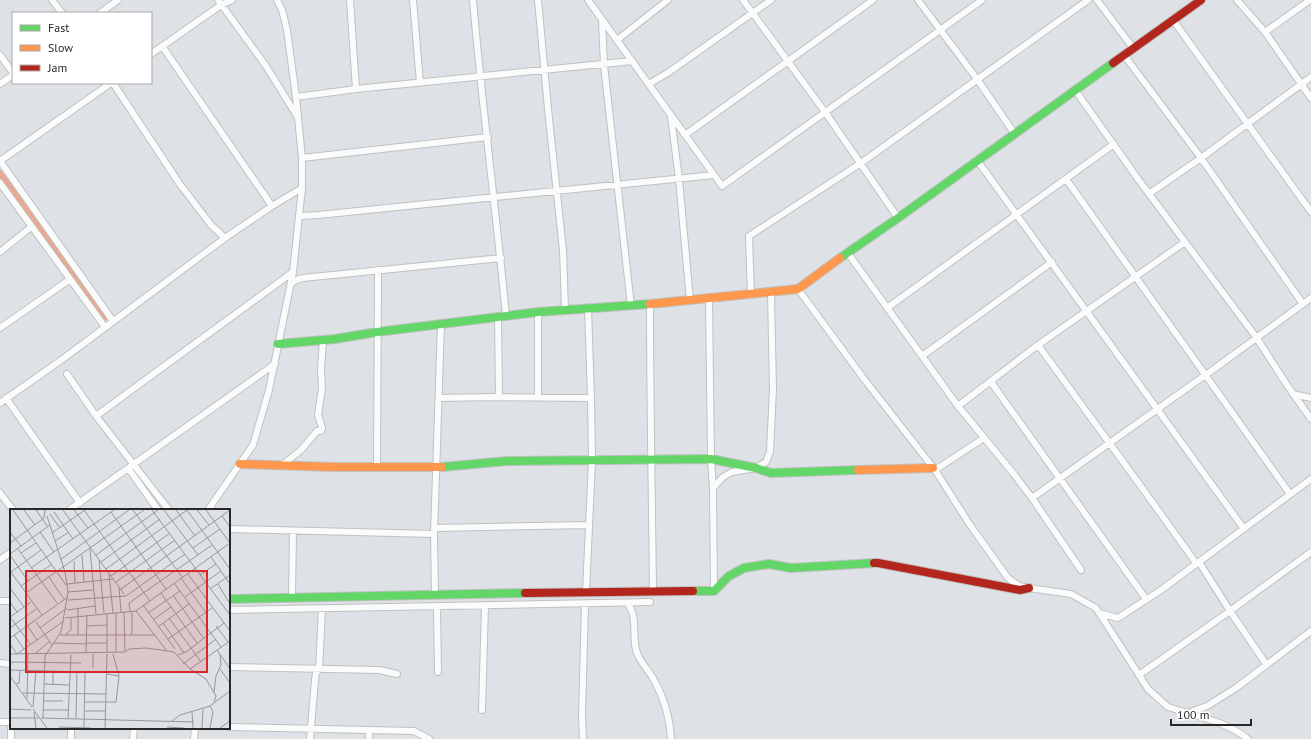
<svg xmlns="http://www.w3.org/2000/svg" width="1311" height="739" font-family="'PT Sans',sans-serif">
  <style>
    .lines { fill: none; stroke-linecap: round; stroke-linejoin: round }
    .canal { stroke: #e9a991; stroke-width: 5.5 }
    .street-casing { stroke: #c0c1c0; stroke-width: 8 }
    .fast-casing { stroke: #c0c1c0; stroke-width: 10 }
    .slow-casing { stroke: #c0c1c0; stroke-width: 10 }
    .jam-casing { stroke: #c0c1c0; stroke-width: 10 }
    .street { stroke: #fafbfb; stroke-width: 6 }
    .fast { stroke: #63d668; stroke-width: 8 }
    .slow { stroke: #ff974d; stroke-width: 8 }
    .jam { stroke: #b3261e; stroke-width: 8 }
    .inset-road { fill: none; stroke: #95989b; stroke-width: 1 }
    .view { fill: #d62828; fill-opacity: 0.15; stroke: #d62828; stroke-width: 2 }
    .inset-edge { fill: none; stroke: #282828; stroke-width: 2 }
  </style>
  <rect width="100%" height="100%" fill="#dee2e7"/>
  <g class="lines">
    <path class="canal" d="M0 173 105 318"/>
    <defs>
      <path id="street" d="M52 0 62 13
        M218 0 266 66 297 116
        M350 0 356 89
        M413 0 420 83
        M473 0C482 106 496 210 506 316
        M538 0 548 109 563 250 565 309
        M588 0 722 186 982 0
        M743 0 825 112 898 218
        M918 0 977 79 1014 133
        M1097 0 1133 48
        M1237 0 1265 32 1311 98
        M100 13 118 0
        M602 20 604 65 631 306
        M1173 20 1311 212
        M1265 32 1310 0
        M617 40 668 0
        M162 46 272 206
        M151 54 221 5 232 0
        M0 55 13 73
        M1124 55 1201 158 1303 304
        M113 83 179 183 211 225 225 238
        M0 84 13 75
        M649 84 669 72 771 0
        M1075 90 1138 179 1256 337 1287 385 1311 419
        M296 97 356 89 632 61
        M671 117 679 179 690 300
        M685 135 873 0
        M302 158 488 137
        M977 160 1244 529
        M0 161 113 321
        M0 161 111 83
        M1066 179 1290 494
        M0 183 105 327
        M1150 193 1201 158 1311 77
        M299 216 318 215 714 175
        M0 252 31 227
        M847 252 958 406 1013 473 1032 498 1081 570
        M291 284 296 280 303 278 501 258
        M798 289 864 379 935 470 970 525 1008 578 1019 586 1029 588 1071 594 1096 608 1148 689 1168 707 1188 713 1207 706 1236 688 1311 631
        M751 295 749 236 861 163 1088 0
        M709 299 711 459 713 488 714 591
        M650 304C650 400 652 496 653 592
        M887 308 1114 144
        M498 317 499 397
        M0 328 69 280
        M1038 345 1140 485 1196 563
        M922 356 1052 262
        M67 374 96 416 169 510
        M991 382 1146 599
        M1293 394 1311 398
        M538 397V312
        M6 398 80 503
        M439 398 493 397 591 398
        M0 403 60 361 225 238 272 206 302 188
        M958 406 1038 345 1185 242
        M96 416 293 272
        M281 466 301 450 317 431H321L322 428 318 415 322 388 321 369 323 340
        M128 468 158 510
        M377 468 378 270
        M935 470 984 438
        M713 488 723 477 732 472 756 468 766 462 770 452 773 389 771 293
        M0 493 13 510
        M1032 498 1214 369 1311 298
        M69 510 275 364
        M208 510 253 445 269 390 293 272 302 188V158L296 97 287 30 282 10 277 0
        M435 528 588 525
        M229 529 434 534
        M0 560 11 552
        M1199 562 1230 611 1266 664
        M586 592 592 461 591 398 588 308
        M435 595 434 534 441 324
        M292 597 293 531
        M0 601H11
        M627 603C639 617 631 637 637 653 641 663 649 671 654 680 664 698 670 719 671 739
        M437 607 438 672
        M229 610 650 602
        M1099 613 1118 618 1161 590 1311 479
        M0 663 11 664
        M229 667 379 670 397 674
        M1139 675 1230 611 1311 552
        M482 710 485 606
        M1188 713C1209 719 1231 725 1248 739
        M0 722H11
        M229 727 414 731 429 739
        M11 739V728
        M71 739V728
        M133 739 134 728
        M194 739 195 728
        M310 739 315 680 316 673 319 669 322 609
        M369 739V730
        M583 739 582 715 585 604"/>
      <path id="fast" d="M840 258 898 218 1113 63
        M278 344 335 339 377 332 538 312 650 304
        M442 467 507 461 711 459 756 468 771 473 858 470
        M693 591H714L729 576 744 568 769 564 791 568 874 563
        M229 599 525 593"/>
      <path id="slow" d="M650 304 798 289 840 258
        M240 464 333 467H442
        M858 470 933 468"/>
      <path id="jam" d="M1113 63 1201 0
        M874 563H878L1020 590 1029 588
        M525 593 693 591"/>
    </defs>
    <use href="#street" class="street-casing"/>
    <use href="#fast" class="fast-casing"/>
    <use href="#slow" class="slow-casing"/>
    <use href="#jam" class="jam-casing"/>
    <use href="#street" class="street"/>
    <use href="#fast" class="fast"/>
    <use href="#slow" class="slow"/>
    <use href="#jam" class="jam"/>
  </g>
  <g transform="translate(10 509)">
    <rect width="220" height="220" fill="#dee2e7"/>
    <path class="inset-road" d="M3 1 56 76M14 1 25 16M26 1 38 18M53 1 114 85M64 1 78 19M74 1 140 92M123 1 172 68M142 1 220 106M154 1 188 46M166 1 185 27M177 1 220 60M187 1 199 16M196 1 220 34M44 3 63 30M101 3 156 80M40 5 50 19M212 7 220 18M0 23 11 37M30 23 44 43M42 24 75 1M45 32 59 23M0 34 34 9 35 1M183 39 210 20M8 40 47 94M80 40 86 105M11 44 26 34M0 45 40 16M0 46 18 72M72 46 74 73M86 46 148 1M201 48 220 75M50 51 119 1M89 51 94 104M64 52 65 74M91 53 150 10M21 59 104 1M96 60 177 1M0 62 32 106M1 63 31 41M99 65 103 104M178 65 220 122M190 66 206 55M101 67 160 24M39 68 54 90M171 69 196 104M106 73 165 31M164 74 211 138M57 75 103 70M208 75 220 95M11 77 42 55M109 78 111 103M0 79 14 98M111 80 220 1M200 80 220 66M58 83 83 81M16 84 134 1M151 84 187 134M163 86 194 130M175 88 211 62M58 91 116 87 175 45M0 93 7 103M133 96 165 140M57 101 85 97M120 102 119 94 202 36M126 102 157 142M114 103 115 142M106 104V143M138 104 170 82M0 108 21 136M0 108 21 93M55 109 126 102 220 34M159 109 181 139M143 111 161 98M26 113 42 136M153 114 174 144M17 116 27 131M77 117 98 116M206 117 218 133M148 118 179 95M0 119 26 100M30 119 57 99M56 125 61 121V108M4 126 14 140M50 126H145M68 126V99M120 126 122 124V102M0 129 58 88M158 130 202 99M44 134 76 135M76 134H97M0 135 7 145M181 139 191 153M207 141 220 160M97 143V104M26 144 39 133M76 144 77 106M0 145 115 143 119 140 137 139 164 143 180 160 220 132M7 145 54 112M168 146 176 143 214 114M0 153 71 154M173 155 205 131M83 159V145M180 160 196 170 206 187 204 193M210 160 220 174M0 161 75 163 74 219M97 165 109 167M0 167 22 198M6 175 9 174 10 161M34 175 59 176M43 176V162M204 183 206 167 211 156 210 145M13 184 96 185M17 190 18 144M34 192H53M75 193H106L109 167 103 145M23 198 26 161M0 200 21 201M23 200 37 219M34 201H58M75 202H95M24 203 26 219M182 203 183 219M0 209H28M31 209 184 213M33 209 35 147 51 123 58 83 55 63 37 7M58 210 61 146M66 210 67 162M162 212 170 206 200 197 220 182M49 218 81 219M157 218 174 219M95 219 97 145M192 219 193 200M200 219 203 203 200 197M210 219 220 212"/>
    <path class="view" d="M16 62H197V163H16Z"/>
    <rect width="220" height="220" class="inset-edge"/>
  </g>
  <rect x="12" y="12" width="140" height="72" fill="#ffffff" stroke="#a9a9a9"/>
  <rect x="20" y="25" width="20" height="6" fill="#63d668" stroke="#a9a9a9"/>
  <text x="48" y="32" font-size="12" fill="#282828">Fast</text>
  <rect x="20" y="45" width="20" height="6" fill="#ff974d" stroke="#a9a9a9"/>
  <text x="48" y="52" font-size="12" fill="#282828">Slow</text>
  <rect x="20" y="65" width="20" height="6" fill="#b3261e" stroke="#a9a9a9"/>
  <text x="48" y="72" font-size="12" fill="#282828">Jam</text>
  <path d="M1171 719v6h80v-6" fill="none" stroke="#282828" stroke-width="2"/>
  <text x="1177" y="719" font-size="12" fill="#282828" stroke="#ffffff" stroke-width="3" paint-order="stroke">100 m</text>
</svg>
